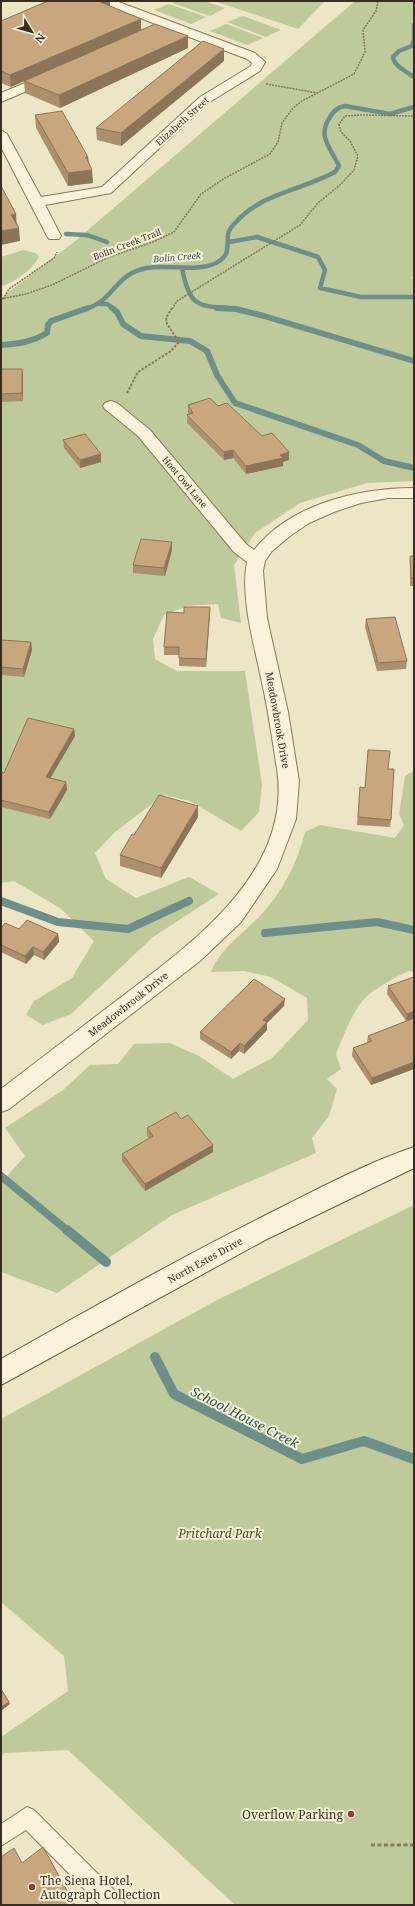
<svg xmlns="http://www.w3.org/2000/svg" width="415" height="1906" font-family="'Noto Serif',serif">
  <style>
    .green { fill: #beca9a }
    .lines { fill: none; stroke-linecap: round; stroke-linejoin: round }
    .stream-far3 { stroke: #6e8e8a; stroke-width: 4.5 }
    .stream-far2 { stroke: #6e8e8a; stroke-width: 6 }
    .stream-far1 { stroke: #6e8e8a; stroke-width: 8 }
    .stream { stroke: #6e8e8a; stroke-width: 10 }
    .lane-casing { stroke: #86785c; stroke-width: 2 }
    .street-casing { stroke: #86785c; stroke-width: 2 }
    .secondary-casing { stroke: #685940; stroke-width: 2 }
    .path-far2 { stroke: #86785c; stroke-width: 1.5; stroke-dasharray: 2 1; stroke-linecap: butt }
    .path-far1 { stroke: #86785c; stroke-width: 2; stroke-dasharray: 2.5 1.5; stroke-linecap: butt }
    .path { stroke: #86785c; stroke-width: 3; stroke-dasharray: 4 2.5; stroke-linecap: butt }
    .lane { fill: #f7f2d9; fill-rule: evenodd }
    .street { fill: #f7f2d9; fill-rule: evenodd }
    .secondary { fill: #f7f2d9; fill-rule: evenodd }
    .wall { fill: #ac8f6c }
    .shaded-wall { fill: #8c7458 }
    .building { fill: #c8a67e; stroke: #8c7458 }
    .poi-dot { fill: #923b30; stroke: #f4efd5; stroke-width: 1.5 }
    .labels { text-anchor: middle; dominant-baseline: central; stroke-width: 4; stroke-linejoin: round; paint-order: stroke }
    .far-street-label { font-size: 9px; fill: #372e20; stroke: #f4efd5 }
    .far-water-label { font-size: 9px; font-style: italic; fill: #305456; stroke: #f4efd5 }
    .street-label { font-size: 10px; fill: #372e20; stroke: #f4efd5 }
    .near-park-label { font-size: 12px; font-style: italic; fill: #425327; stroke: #f4efd5 }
    .near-poi-label { font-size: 12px; fill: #372e20; stroke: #f4efd5; text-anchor: end }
    .near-water-label { font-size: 13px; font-style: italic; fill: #305456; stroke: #f4efd5 }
  </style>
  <rect width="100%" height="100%" fill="#ece5c6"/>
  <path class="green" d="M176 1H204L225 8 210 16 172 3Z
    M214 1H325L298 29Z
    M355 1H414V277L411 278 414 280V481L367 483 300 503 255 533 234 565 241 623 221 618 218 604 187 606 164 615 153 639 155 659 177 671H245L262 785 259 812 241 831 190 801 164 795 115 832 95 853 106 879 136 898 189 877 219 894 153 937 71 1014 43 1025 26 1015 34 1001 72 978 94 941 60 908 14 881 1 883V298L74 242Z
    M169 4 206 17 191 24 154 10Z
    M243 16 281 30 266 37 227 22Z
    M226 24 263 38 247 45 210 31Z
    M23 250 36 253 39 257C30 272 17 280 1 287V257Z
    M414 771V973L410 971C399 974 373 990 365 998 352 1012 343 1037 336 1054L341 1069 327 1079 337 1089 329 1116 312 1138 316 1153 172 1215 57 1293 1 1272V1183L25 1156 5 1128 63 1090 90 1065 118 1064 134 1044 170 1043 199 1056 233 1079 272 1058 308 1020 307 998 271 977 244 971 211 972C219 950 242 934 259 917 282 893 297 864 305 832L320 825 395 838 404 825 399 814 405 776Z
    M414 1205V1905H235L68 1750 5 1753 1 1756V1737L68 1691 64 1656 1 1602V1419L217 1300Z"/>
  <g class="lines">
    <path class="stream-far3" d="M414 25V39
      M414 40 412 46 399 51 393 57C394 66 407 72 414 77
      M66 234 87 235 107 242
      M229 242 257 237 318 257 325 270 320 288 361 297H414
      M182 268C190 311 200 305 238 309
      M99 304H107L114 309
      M85 309C110 302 113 283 132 273 158 259 190 275 216 263 230 256 227 247 228 235 228 230 233 225 236 222 262 193 302 190 335 172L339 166C330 147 317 136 330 117 334 110 338 107 345 106L390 114 414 107"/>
    <path class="stream-far2" d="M112 308 117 312 123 324 141 336 190 341 207 351 217 375 235 403 358 445 384 461 414 468
      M217 308 236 309 264 316 414 361
      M1 345C18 344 32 342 47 333L48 325 51 321 88 308"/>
    <path class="stream-far1" d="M1 901 58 922 128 929 189 901
      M265 933 377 922 414 930
      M1 1176 68 1231"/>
    <path class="stream" d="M67 1230 106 1262
      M155 1357 174 1394 302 1459 364 1441 414 1459"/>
    <defs>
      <path id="lane" d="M27 1807 34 1810 122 1898 125 1905H100L26 1830 1 1846V1824Z"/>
      <path id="street" d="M100 1H116L255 53 265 62 260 71 208 103 111 193 45 205 61 236 59 239H49L47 236 1 147V130L7 134 41 197 102 187 200 97 251 66 252 63 247 59 168 29 140 42H132L130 39 132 36 158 25 102 3Z
        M51 72 55 73 57 76 55 79 1 102V93Z
        M111 401 117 403 150 430 246 544 254 550C290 504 359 488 414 488V498H388L361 503 334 512 309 523 290 536 272 551 265 561 263 571 267 618 288 712 299 781 296 819 277 869 241 922 200 961 9 1109 1 1112V1089C39 1060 78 1030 116 1001 188 946 293 874 277 769 272 738 268 708 261 678 254 644 240 596 247 562L234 552 138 436 105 409 103 406 105 403Z"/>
      <path id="secondary" d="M414 1147V1168L265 1240 1 1385V1359C92 1308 183 1256 276 1210 321 1187 367 1163 414 1147Z"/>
    </defs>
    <use href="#lane" class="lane-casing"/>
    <use href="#street" class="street-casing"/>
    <use href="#secondary" class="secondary-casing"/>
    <path class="path-far2" d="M266 84 318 93
      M1 299 26 294 52 285 109 257 153 242 174 232 201 194 225 178 270 154 278 142 282 123 293 108 302 101 354 74 365 52 363 30 376 11 378 1
      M3 299 9 289 54 258 57 252
      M172 309 177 301 300 225 318 203 341 184 354 170 358 156 350 141 341 132 339 124 345 116 362 115 414 116"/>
    <path class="path-far1" d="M127 393 138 372 171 351 179 342 167 324 166 318 172 308"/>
    <path class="path" d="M371 1845H414"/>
    <use href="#lane" class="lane"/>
    <use href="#street" class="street"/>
    <use href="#secondary" class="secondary"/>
  </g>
  <path class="wall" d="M48 1H110V6L141 30 188 48 60 108 25 93 24 81 11 87 1 83V21Z
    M224 61 121 146 97 140 96 128Z
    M35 115 88 157 89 163 93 183 68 186 36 128Z
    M1 369H22L23 376V401L1 402Z
    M188 405 218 406 289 460 283 462V466L246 474 233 458 224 460 187 423V415L189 414 188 413Z
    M63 440 101 462 80 468 64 448Z
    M172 542V550L165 576 133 573V565Z
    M410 556H414V586H410Z
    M210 607 206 667 179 666V655H164V647L184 613Z
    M366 619 407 661 406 669 377 671 365 627Z
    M1 640 31 642 32 650 24 677 1 675Z
    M74 729 75 736 50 778 66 782 67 790 50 819 1 807V772L4 773Z
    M388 769 391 820 390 827 357 825 360 787H365Z
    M198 817 161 878 120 866V855L134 835Z
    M1 928 58 934 59 942 44 960 34 955 26 964 1 952Z
    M414 977V1069L371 1085 352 1056 353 1048 367 1043 368 1036 406 1021 387 994 388 986Z
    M284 1006 267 1023V1030L244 1054 239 1051 231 1059 200 1039V1032Z
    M181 1119 213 1152 145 1191 122 1161V1154L149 1138 147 1136V1128Z"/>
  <path class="shaded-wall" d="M99 1H110V8L99 13Z
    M141 19V31L24 81 11 87 10 75Z
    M188 36V48L60 108 59 95Z
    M224 49V61L121 146V133Z
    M86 157H88L89 170Z
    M92 170 93 183 68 186V173Z
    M16 214 17 228 11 215Z
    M19 228 20 241 1 245V231Z
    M22 369 23 376V401L22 393Z
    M233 450V458L224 460V452Z
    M289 452V460L283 462V466L246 474V466Z
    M101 454V462L80 468V460Z
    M172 542V550L165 576 164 568Z
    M210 607V615L206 667V659Z
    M31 642 32 650 24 677 23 669Z
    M74 729 75 736 47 784 46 777Z
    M66 782 67 790 50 819 49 812Z
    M198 806V817L161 878V868Z
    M58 934 59 942 44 960 43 952Z
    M33 947 34 955 26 964 25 956Z
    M285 999 284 1006 267 1023V1030L244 1054V1046L263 1020Z
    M414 1011V1018L406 1021 407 1014Z
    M240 1043 239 1051 231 1059V1052Z
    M414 1062V1069L371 1085 372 1078Z
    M213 1145V1152L145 1191V1184Z
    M9 1702 10 1704 1 1711V1707Z"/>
  <path class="building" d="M48 1H99H98L141 19 10 75 1 71V21Z
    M155 24 188 36 59 95 24 81Z
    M203 41 224 49 121 133 96 128Z
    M62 111 88 157H86L92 170 68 173 35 115Z
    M1 186 16 214 11 215 19 228 1 231Z
    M1 369H22V393L1 394Z
    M210 398 218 406 227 403 262 436 272 433 289 452 280 455 283 458 246 466 233 450 224 452 187 415 193 413 188 405Z
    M85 434 101 454 80 460 63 440Z
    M141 539 172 542 164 568 133 565Z
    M410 556H414V578H411Z
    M184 607H210L206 659 179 658V647H164L167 612 184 613Z
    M395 617 407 661 378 663 366 619Z
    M1 640 31 642 23 669 1 667Z
    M28 718 74 729 46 777 66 782 49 812 1 800V772L4 773Z
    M368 750 390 751 388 769H394L391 820 358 817 360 787 365 788Z
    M159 795 198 806 161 868 120 855 132 834 134 835Z
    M27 920 58 934 43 952 33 947 25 956 1 945V928L5 923 19 929Z
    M414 977V1011L407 1014 388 986Z
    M254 979 285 999 263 1020 267 1022 244 1046 240 1043 231 1052 200 1032Z
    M414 1018V1062L372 1078 353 1048 372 1041 368 1036Z
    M176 1112 181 1119 188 1115 213 1145 145 1184 122 1154 153 1136 147 1128Z
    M1 1689 9 1702 1 1707Z
    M43 1847 75 1905H1V1857L14 1848 22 1863Z"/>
  <g class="poi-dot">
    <circle cx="351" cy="1814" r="4"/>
    <circle cx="32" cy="1887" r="4"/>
  </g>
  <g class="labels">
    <g class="far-street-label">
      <text transform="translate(182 121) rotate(-42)">Elizabeth Street</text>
      <text transform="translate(127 244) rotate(-21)">Bolin Creek Trail</text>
      <text transform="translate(185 482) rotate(50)">Hoot Owl Lane</text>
    </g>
    <g class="far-water-label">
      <text transform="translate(177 257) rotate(-5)">Bolin Creek</text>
    </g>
    <g class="street-label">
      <text transform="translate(278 720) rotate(80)">Meadowbrook Drive</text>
      <text transform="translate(128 1004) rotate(-38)">Meadowbrook Drive</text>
      <text transform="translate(205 1260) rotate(-29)">North Estes Drive</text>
    </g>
    <g class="near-park-label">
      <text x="220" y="1533">Pritchard Park</text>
    </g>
    <g class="near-poi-label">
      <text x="343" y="1814">Overflow Parking</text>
      <text x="40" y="1880" text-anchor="start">The Siena Hotel,<tspan x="40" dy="14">Autograph Collection</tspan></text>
    </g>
    <g class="near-water-label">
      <text transform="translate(245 1417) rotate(27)">School House Creek</text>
    </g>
  </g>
  <rect width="415" height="1906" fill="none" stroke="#372e20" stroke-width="4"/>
  <g transform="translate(32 32) rotate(127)" stroke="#f4efd5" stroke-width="3" paint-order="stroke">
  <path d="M0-3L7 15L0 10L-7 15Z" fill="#372e20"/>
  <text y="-6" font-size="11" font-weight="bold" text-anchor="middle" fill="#372e20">N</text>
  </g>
</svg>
